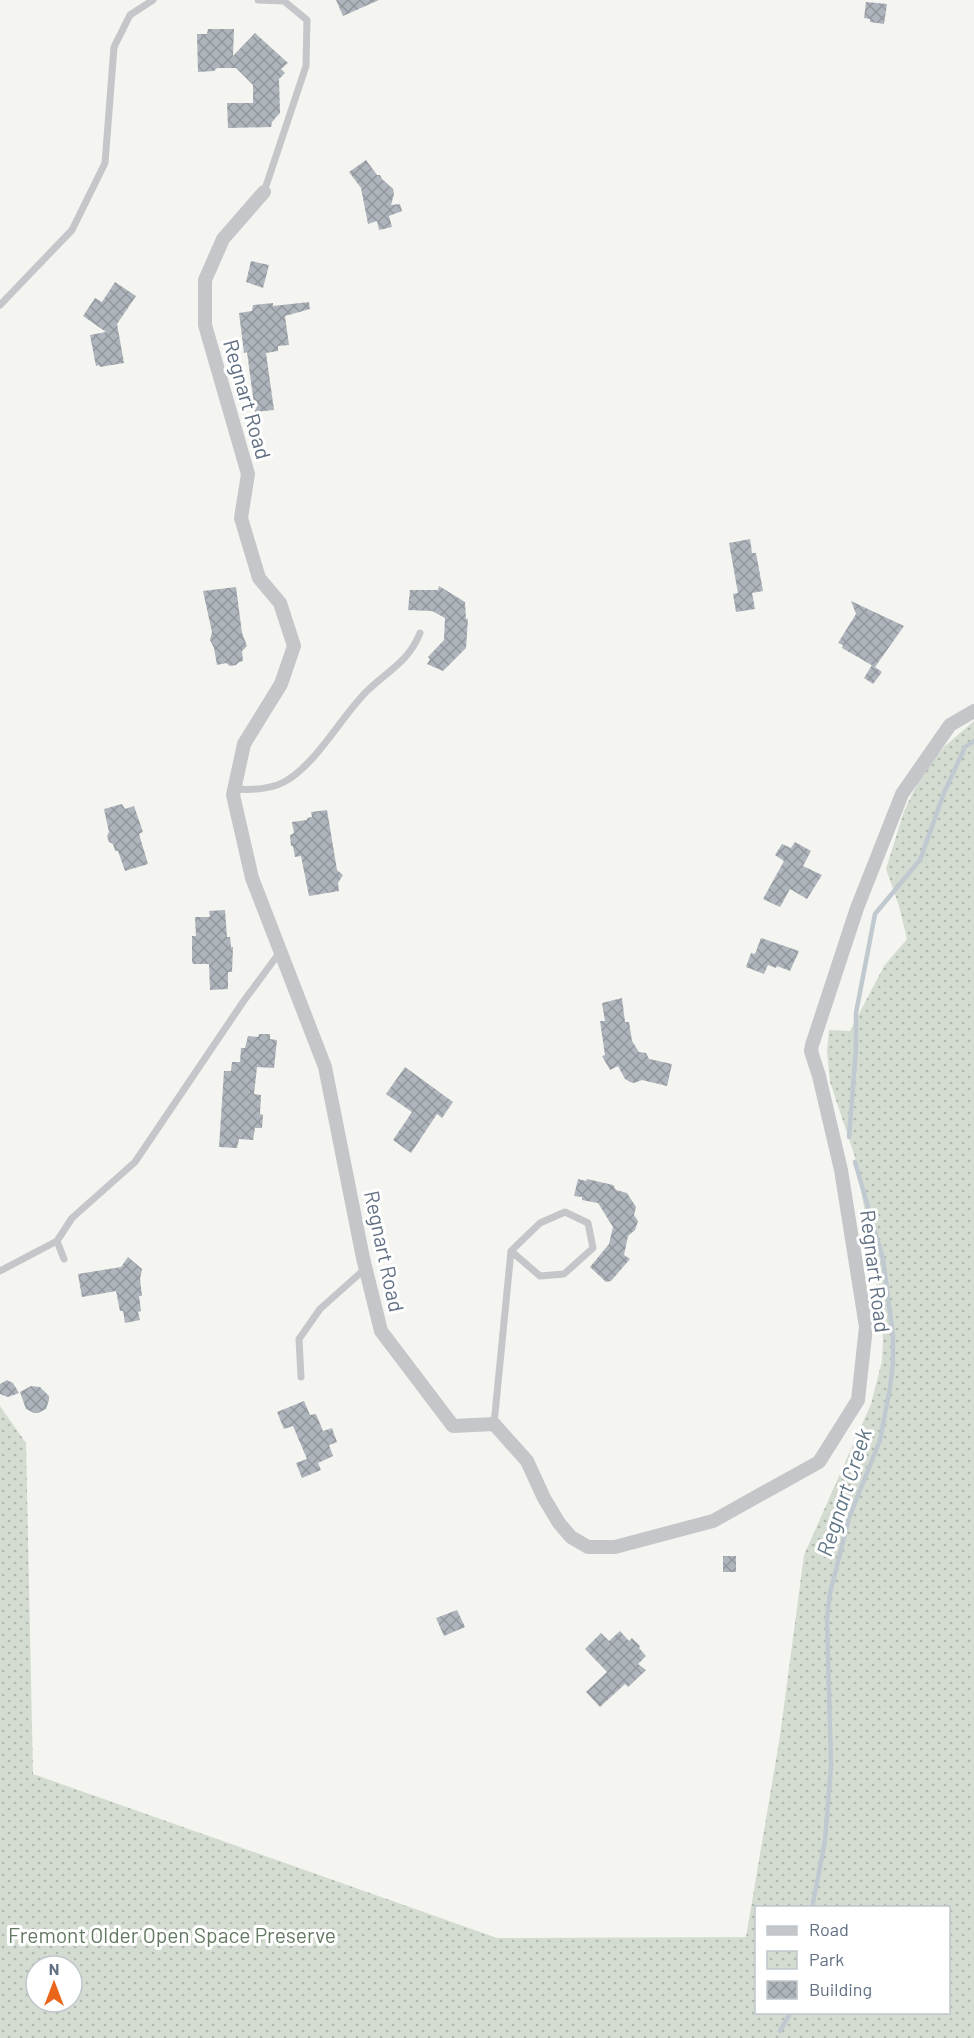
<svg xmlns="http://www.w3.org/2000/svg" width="974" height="2038" font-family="Barlow,sans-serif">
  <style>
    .park { fill: url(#park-dots); fill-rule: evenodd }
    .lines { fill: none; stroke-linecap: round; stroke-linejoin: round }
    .stream { stroke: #c1c9d0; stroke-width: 4.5 }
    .building { fill: url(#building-cross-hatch) }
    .lane { stroke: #c4c6ca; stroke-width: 7 }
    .street { stroke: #c4c6ca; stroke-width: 14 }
    .labels { text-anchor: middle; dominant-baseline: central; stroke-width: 6; stroke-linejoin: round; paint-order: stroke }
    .street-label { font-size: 21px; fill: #627083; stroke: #fff }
    .park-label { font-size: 21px; fill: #637961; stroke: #fff }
    .water-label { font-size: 22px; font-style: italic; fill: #637887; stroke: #fff }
  </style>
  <defs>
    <pattern id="park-dots" width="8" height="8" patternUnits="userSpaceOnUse" patternTransform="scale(1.5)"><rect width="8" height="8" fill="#d4dcd1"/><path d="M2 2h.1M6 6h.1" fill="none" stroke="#afb7af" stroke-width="1.8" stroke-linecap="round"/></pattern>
    <pattern id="building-cross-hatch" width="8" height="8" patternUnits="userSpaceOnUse" patternTransform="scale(1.5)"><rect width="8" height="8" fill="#aeb4bb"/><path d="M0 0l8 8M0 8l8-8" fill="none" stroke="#91979d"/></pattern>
  </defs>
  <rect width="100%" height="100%" fill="#f4f5f0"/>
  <path class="park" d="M974 721V2038H0V1406L26 1443 33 1774 497 1938 746 1937 780 1736 804 1555 871 1404 882 1361 883 1339 881 1314 865 1212 855 1157 830 1082 827 1051 829 1030 850 1031 884 966 907 939 899 906 886 869 904 811 922 774 945 746ZM756 1908H948V2012H756ZM36 1966H72V2002H36Z"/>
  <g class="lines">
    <path class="stream" d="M849 1137 856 1048V1013L875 914 920 860 944 793 965 747 974 741
      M812 1908 825 1841 831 1765 827 1619 830 1593 849 1518 880 1440 890 1388 893 1363V1336L883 1259 855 1162
      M780 2031 791 2012"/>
  </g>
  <path class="building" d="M336 0H379L343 16Z
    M866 2 887 4 884 24 870 22V19L864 18Z
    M208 29H234L233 56 255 33 288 63 281 69 285 73 279 79 280 113 272 122 271 127 228 128 227 103H253V85L236 68H217L214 71 198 72 197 34H207Z
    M366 160 377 175H380L382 179 393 189 394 194 391 205 400 204 402 211 389 216 392 227 379 230 377 221 368 224 361 188 349 172Z
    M251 261 269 265 263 288 246 282Z
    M115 282 136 296 117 324 124 363 100 367 99 365 96 366 90 335 106 332 83 316 95 298 102 302Z
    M309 302 310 309 285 316 289 345 278 346V351L266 353 274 410 255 412 247 352 244 353 239 313 252 311 253 305 273 303V306Z
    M750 539 752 553H756L763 591 752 593 755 609 736 612 733 594 738 593 729 543Z
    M439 586 465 602 466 619H468L466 648 443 671 427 664 430 659 428 657 444 640 445 618 432 611 408 610 410 590H438Z
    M236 587 242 633 247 646 242 651 243 661 239 662 236 665 230 666 226 663 217 665 214 648 210 640 212 632 203 591Z
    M851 601 904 626 875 667 842 648 843 645 838 643 856 614Z
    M872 665 882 672 873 684 864 678Z
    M122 804 125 809 134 806 143 832 139 834 148 864 125 871 118 851H115L113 844 109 842 107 836 109 832 104 809Z
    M327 810 337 870 343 875 338 883 339 891 309 896 301 856 295 857 293 846H291L290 835 294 833 292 822 307 820V818L312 817 311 812Z
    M795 842 811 851 803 866 822 875 807 899 790 889 780 907 763 899 784 861 775 855 782 844 791 848Z
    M225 910 227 937H230L231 947H233L232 972H228V989L210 990 209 964H193L192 961V936H196L195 917H210L209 911Z
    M761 938 799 951 790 971 777 966 776 968 768 965 764 974 746 967 751 953 755 954Z
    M622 998 625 1022H629L632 1041 639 1052 646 1053 649 1059 672 1064 667 1086 642 1080 634 1083 630 1082 625 1079 618 1066 610 1070 602 1056 605 1055 600 1021H605L602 1003Z
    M259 1034H270V1039L277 1040 274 1068 257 1067 254 1094 261 1095 260 1114 263 1115 262 1128H255L253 1140 239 1139 237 1148 219 1147 224 1071H231L232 1062H240L241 1048H245L248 1036 258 1037Z
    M405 1067 453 1102 442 1118 437 1114 411 1153 393 1140 412 1112 386 1094Z
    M578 1179 586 1181 587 1179 613 1185 616 1190 627 1193 636 1207 634 1215 638 1221 635 1230 628 1236 624 1255 630 1259 611 1281 606 1282 590 1267 609 1244 613 1227 598 1203 582 1200V1197L574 1196Z
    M128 1257 142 1269 140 1279 142 1296H139L141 1311 138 1312 140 1320 125 1323 123 1311H120L116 1291 82 1297 78 1274 121 1267Z
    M7 1380 13 1383 19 1393 8 1397 0 1394V1384Z
    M31 1386 40 1387 49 1396V1400L46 1409 38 1413H34L26 1409 20 1392Z
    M304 1401 310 1415 316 1414 323 1431 332 1428 337 1442 329 1445 333 1456 318 1463 321 1470 302 1478 296 1463 307 1459 293 1426 284 1429 277 1412Z
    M723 1556H736V1572H723Z
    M457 1610 465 1627 444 1636 436 1618Z
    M620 1631 629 1641 632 1638 640 1646 639 1648 646 1656 638 1664 646 1670 628 1687 625 1684 600 1707 586 1692 607 1672 585 1649 601 1633 609 1641Z"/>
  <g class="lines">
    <path class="lane" d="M258 0 284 1 307 20 306 66 264 192
      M0 305 72 230 105 163 114 47 130 15 153 0
      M235 789C250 790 271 789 284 782 316 765 342 715 368 690 389 670 409 661 420 633
      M64 1259 57 1241 72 1218 135 1162 243 1002 280 952
      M0 1271 57 1241
      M301 1377 299 1339 320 1309 366 1268
      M494 1424 511 1251 540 1223 565 1212 588 1223 593 1248 564 1274 540 1276 511 1251"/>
    <path class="street" d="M264 192 223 239 205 280V325L248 474 241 518 259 578 280 603 294 646 281 684 244 744 233 795 252 878 325 1067 363 1258 381 1331 453 1426 494 1424 527 1461 544 1498 559 1523 571 1537 588 1547H615L713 1521 819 1462 858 1400 866 1327 841 1170 819 1076 811 1051 812 1045 857 908 902 794 950 725 974 711"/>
  </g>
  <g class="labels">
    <g class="street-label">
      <text transform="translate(248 399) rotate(74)">Regnart Road</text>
      <text transform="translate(385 1251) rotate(78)">Regnart Road</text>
      <text transform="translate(876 1271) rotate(83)">Regnart Road</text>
    </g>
    <g class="park-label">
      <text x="172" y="1934">Fremont Older Open Space Preserve</text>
    </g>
    <g class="water-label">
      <text transform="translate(843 1492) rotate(-72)">Regnart Creek</text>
    </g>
  </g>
  <rect x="755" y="1906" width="195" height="108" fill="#ffffff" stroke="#c0c6cd" stroke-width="1.5"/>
  <rect x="767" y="1926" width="30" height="9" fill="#c4c6ca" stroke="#c0c6cd" stroke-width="1.5"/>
  <text x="809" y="1936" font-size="18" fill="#627083">Road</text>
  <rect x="767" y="1951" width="30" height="18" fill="url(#park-dots)" stroke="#c0c6cd" stroke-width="1.5"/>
  <text x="809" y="1966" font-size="18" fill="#627083">Park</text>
  <rect x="767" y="1981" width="30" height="18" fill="url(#building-cross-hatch)" stroke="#c0c6cd" stroke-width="1.5"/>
  <text x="809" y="1996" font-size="18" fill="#627083">Building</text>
  <g transform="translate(54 1984)"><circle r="28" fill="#ffffff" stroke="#c0c6cd" stroke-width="1.5"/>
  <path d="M0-4.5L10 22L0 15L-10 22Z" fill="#ea661b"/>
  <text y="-9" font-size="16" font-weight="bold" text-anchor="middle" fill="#627083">N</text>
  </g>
</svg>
